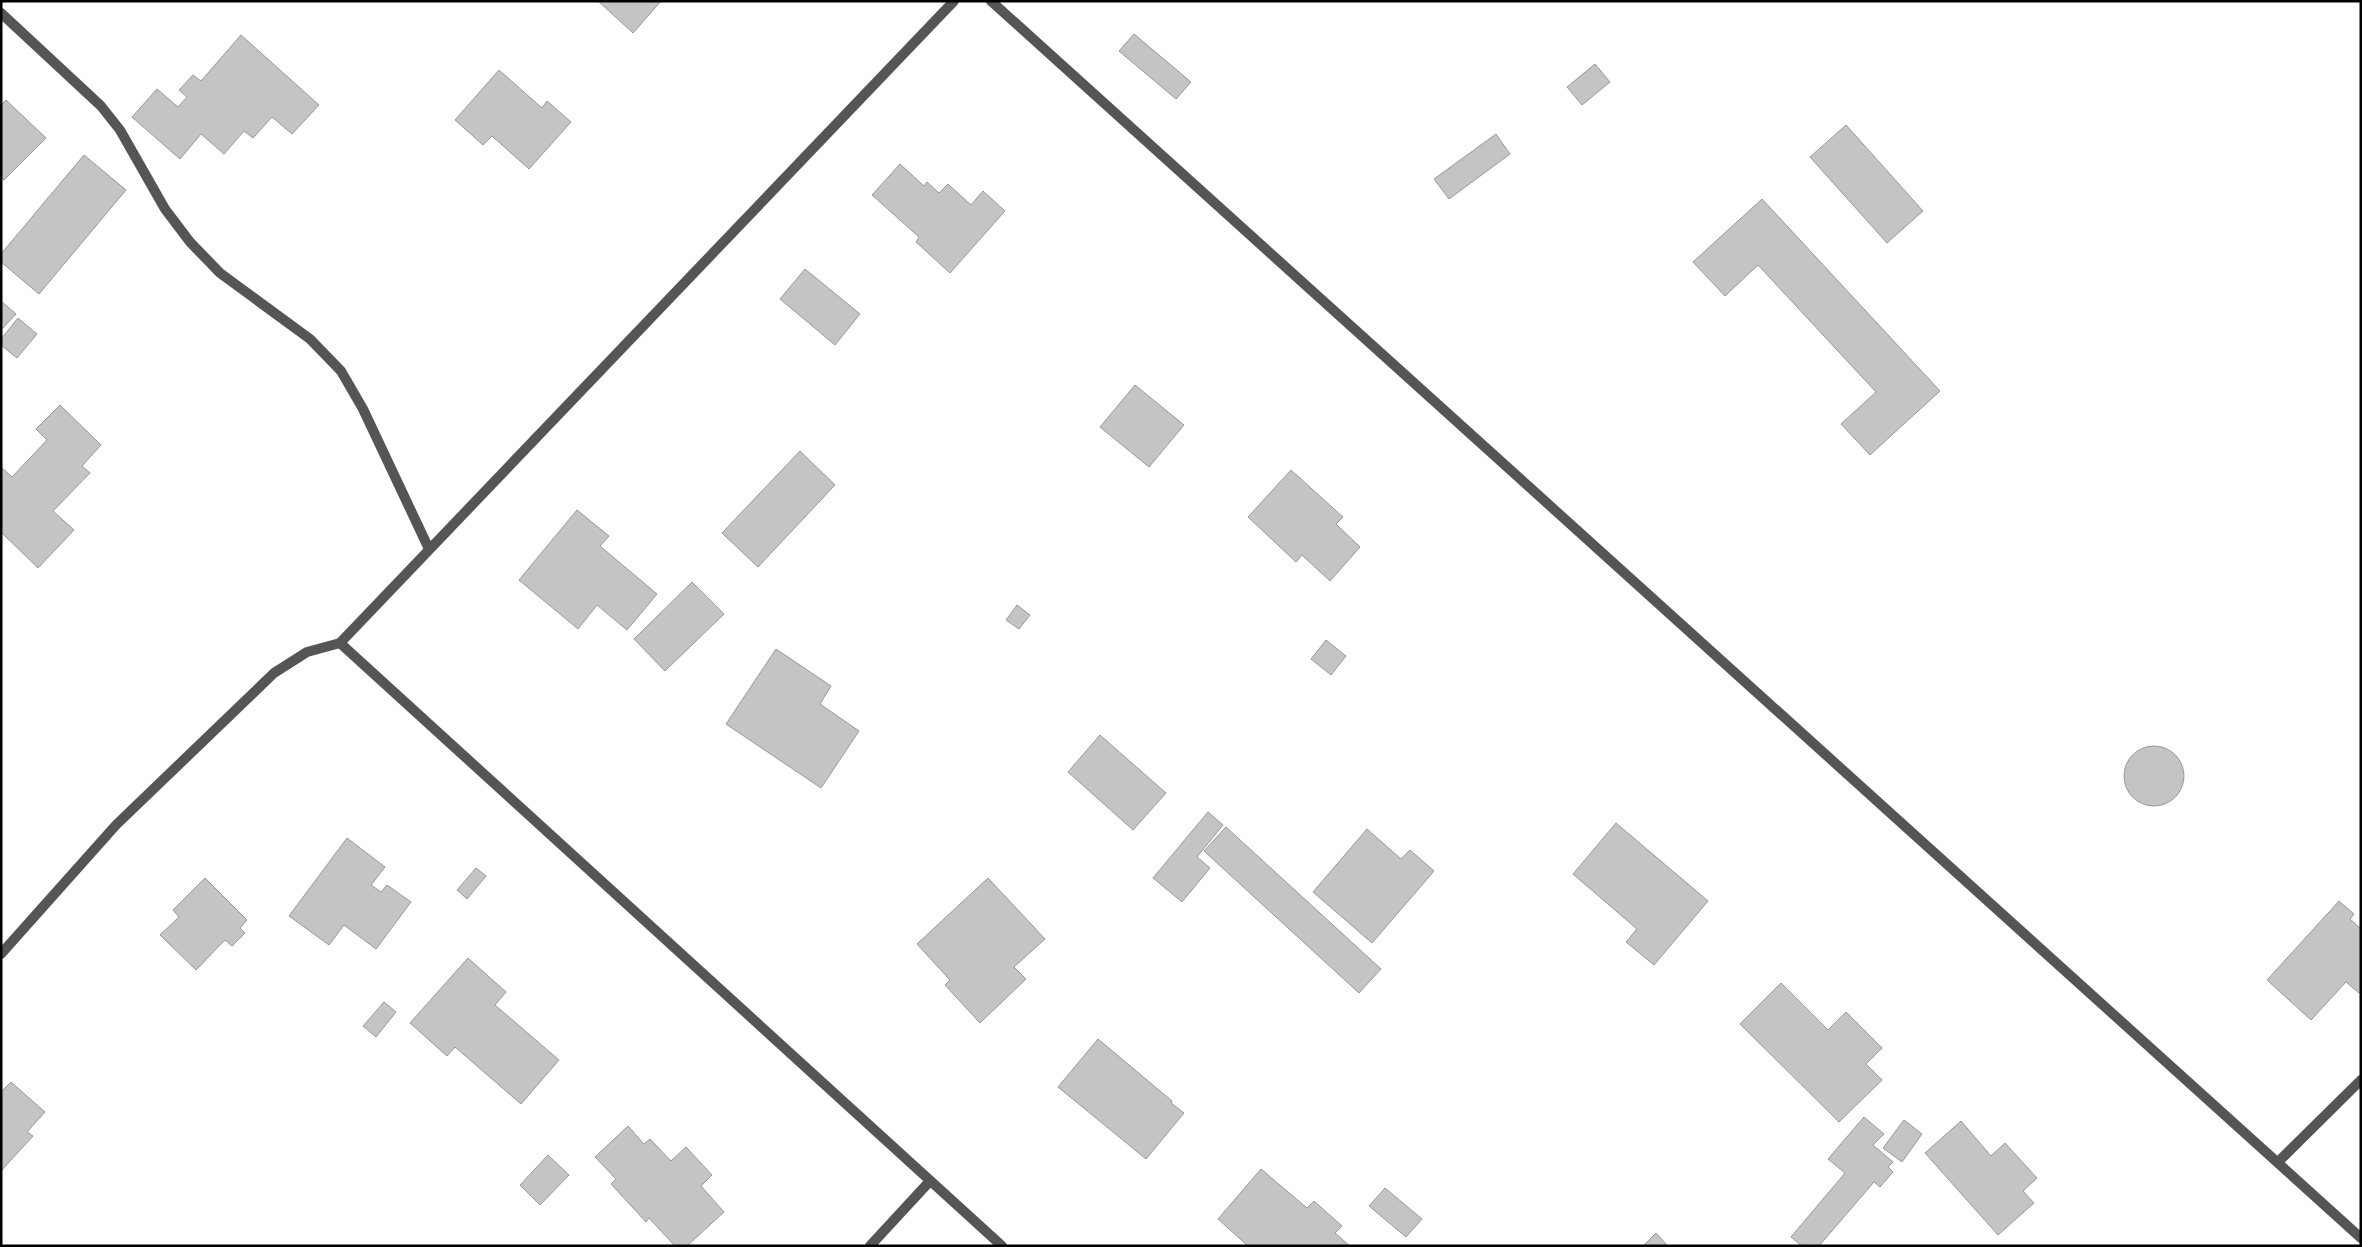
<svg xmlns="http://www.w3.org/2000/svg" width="2362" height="1247" font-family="Raleway,sans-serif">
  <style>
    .building { fill: #c4c4c4; stroke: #999 }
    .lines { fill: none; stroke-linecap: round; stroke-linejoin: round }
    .street { stroke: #555; stroke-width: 10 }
  </style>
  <rect width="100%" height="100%" fill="#fff"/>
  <path class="building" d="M598 1H661L633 33Z
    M1134 34 1191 82 1176 99 1119 51Z
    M241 35 319 105 292 134 272 117 253 138 244 131 224 154 201 134 180 159 132 117 157 89 178 107 187 97 179 90 193 75 201 81Z
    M1595 64 1610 82 1582 105 1567 87Z
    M499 70 542 108 547 101 571 122 529 169 492 136 483 145 455 120Z
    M6 100 46 138 4 180 1 177V105Z
    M1846 125 1923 211 1887 243 1810 157Z
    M1496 134 1510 154 1449 199 1434 179Z
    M84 155 126 190 39 294 1 262V254Z
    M900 164 924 186 927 182 939 193 948 184 971 205 983 191 1005 211 950 273 916 242 919 237 872 195Z
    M1762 199 1940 391 1870 455 1841 424 1876 392 1758 265 1725 296 1693 262Z
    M805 269 860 314 835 345 780 299Z
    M1 301 16 314 1 330Z
    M18 318 37 334 17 358 1 345V339Z
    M1135 385 1184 425 1149 467 1100 427Z
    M60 405 101 445 82 466 90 473 53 511 74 530 38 568 1 532V467L12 477 47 440 36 429Z
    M800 451 835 485 758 567 722 533Z
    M1291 470 1343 517 1336 524 1360 547 1330 581 1302 555 1296 562 1248 517Z
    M577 510 609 536 600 546 657 594 627 630 597 605 578 629 519 580Z
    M692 582 724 614 665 671 634 639Z
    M1017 605 1030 615 1019 629 1006 620Z
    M1326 640 1346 656 1331 675 1311 659Z
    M776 649 831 686 820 704 859 731 821 788 726 724Z
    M1100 735 1166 793 1133 830 1068 772Z
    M2124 776a30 30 0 1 1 60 0a30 30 0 1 1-60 0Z
    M1208 812 1223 825 1197 857 1210 868 1182 902 1153 878Z
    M1616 823 1708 901 1654 965 1626 942 1637 929 1573 874Z
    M1226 827 1381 969 1359 993 1204 851Z
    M1367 829 1401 859 1410 850 1434 871 1372 943 1313 892Z
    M347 838 385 867 371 885 381 892 387 885 411 902 376 949 344 925 329 945 289 916Z
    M476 868 486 876 467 899 457 890Z
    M205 878 247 920 240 928 245 933 232 946 225 940 196 970 160 935 179 917 173 910Z
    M988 878 1045 939 1014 967 1026 979 980 1023 945 985 950 980 917 944Z
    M2339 901 2354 914 2350 919 2361 929V992L2359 993 2346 982 2311 1020 2267 980Z
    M468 958 506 992 495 1005 559 1060 521 1104 455 1047 447 1056 410 1023Z
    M1781 983 1828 1030 1846 1012 1882 1048 1866 1064 1882 1080 1839 1122 1740 1024Z
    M384 1002 396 1012 376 1037 363 1026Z
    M1098 1039 1172 1101 1171 1103 1184 1113 1146 1159 1058 1087Z
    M11 1082 45 1112 27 1132 33 1136 1 1171V1092Z
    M1864 1117 1884 1134 1873 1145 1893 1162 1888 1167 1893 1172 1880 1187 1874 1182 1819 1246H1802L1791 1237 1845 1173 1828 1159Z
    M1904 1120 1922 1134 1902 1162 1883 1148Z
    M1961 1121 1991 1156 2005 1143 2037 1178 2023 1191 2034 1203 1998 1235 1925 1153Z
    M628 1126 644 1144 650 1139 671 1161 686 1147 712 1175 701 1186 724 1212 687 1246H675L649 1218 646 1222 611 1184 616 1179 595 1157Z
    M548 1155 569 1175 540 1205 520 1185Z
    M1261 1169 1307 1208 1314 1201 1342 1226 1335 1233 1350 1246H1248L1218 1219Z
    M1385 1188 1422 1219 1406 1237 1369 1206Z
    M1656 1233 1668 1246H1643Z"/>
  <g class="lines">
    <path class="street" d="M954 1 340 643 1002 1246
      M991 1 2361 1238
      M1 13 101 106 120 130 165 209 190 242 220 273 310 339 341 371 363 409 429 549
      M1 954 116 825 274 673 307 652 340 643
      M2278 1162 2361 1080
      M870 1246 930 1181"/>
  </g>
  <rect width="2362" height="1247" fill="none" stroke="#000000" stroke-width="5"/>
</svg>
